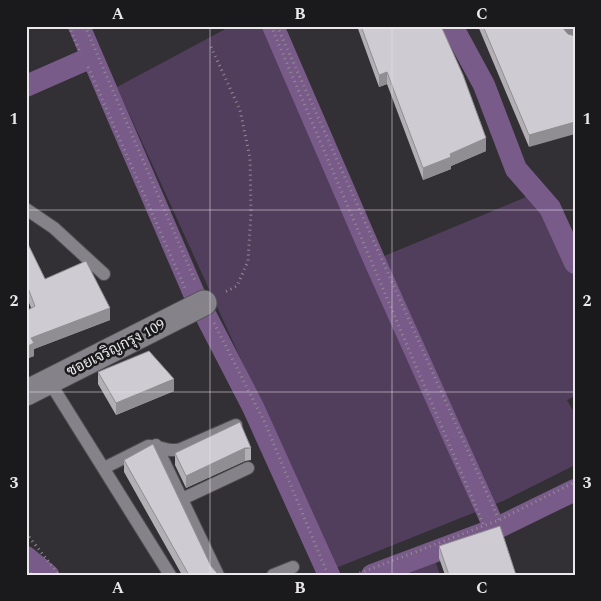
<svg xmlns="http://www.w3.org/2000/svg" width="601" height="601" font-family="Spectral,Sarabun,serif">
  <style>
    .green { fill: #513d5c }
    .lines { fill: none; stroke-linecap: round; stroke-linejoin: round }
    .canal { stroke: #795b89; stroke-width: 22 }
    .service-casing { stroke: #514e53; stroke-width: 14 }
    .minor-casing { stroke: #514e53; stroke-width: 27 }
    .path { stroke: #918e92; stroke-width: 3; stroke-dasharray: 1 4; stroke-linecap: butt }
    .service { stroke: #868289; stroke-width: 12 }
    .minor { stroke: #868289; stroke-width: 25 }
    .wall { fill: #b2afb5 }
    .shaded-wall { fill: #918e93 }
    .building { fill: #cfcbd2; stroke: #918e93 }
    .grid { fill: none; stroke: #eae8eb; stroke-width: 1; stroke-opacity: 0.55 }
    .labels { text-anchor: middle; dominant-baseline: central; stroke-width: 5; stroke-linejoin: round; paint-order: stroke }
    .street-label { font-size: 15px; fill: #eae8eb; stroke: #1a191b }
    .neatline { fill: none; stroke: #eae8eb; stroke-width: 2 }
    .grid-label { font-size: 16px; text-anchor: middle; font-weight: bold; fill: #eae8eb }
  </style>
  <rect width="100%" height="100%" fill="#333035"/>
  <path class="green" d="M231 26H276L377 259 543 190 575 248V396L567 400 575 414V465L503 501 336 568 117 87Z
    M434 557 440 575H393Z"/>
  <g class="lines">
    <path class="canal" d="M79 26 195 296
      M273 26 376 264 495 529
      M452 26 484 85 516 169 550 208 575 263
      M26 86 92 57
      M207 318 253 407 329 575
      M26 557 48 575
      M372 575 495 529 575 490"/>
    <defs>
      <path id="service" d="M26 209 54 228 104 274
        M49 381 170 575
        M156 445 218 575
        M104 468 148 446C162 445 166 453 181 449L236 425
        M182 499 248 468
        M273 575 293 567"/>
      <path id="minor" d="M571 26 575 34
        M26 393 204 303"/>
    </defs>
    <use href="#service" class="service-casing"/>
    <use href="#minor" class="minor-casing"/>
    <path class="path" d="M69 26 80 52
      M85 26 196 283
      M271 26 484 526
      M277 26 499 520
      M211 47 240 110 250 158 251 212 248 261 237 286 223 293
      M88 67 185 288
      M214 323 265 423 328 575
      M26 533 59 575
      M26 570 33 575
      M355 575 499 520 575 482"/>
    <use href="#service" class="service"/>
    <use href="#minor" class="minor"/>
  </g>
  <path class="wall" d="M357 26H441L486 151 451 166V169L423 180 387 84 379 87Z
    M478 26H561L529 147Z
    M26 240 45 279 110 320 34 349V356L26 359V311L31 308 26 295Z
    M98 372 174 391 116 415 98 384Z
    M251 448V460L245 461 186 488 175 465V453Z
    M124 460 217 575H182L124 472Z
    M439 546 516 575H445L439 558Z"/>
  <path class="shaded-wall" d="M387 72V84L379 87V75Z
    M575 122V134L529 147V135Z
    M486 138V151L451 166V169L423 180V168L450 154Z
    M110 308V320L34 349V356L26 359V347L31 338Z
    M174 379V391L116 415V403Z
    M245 448V461L186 488V476Z"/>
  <path class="building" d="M361 26H441L463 75 486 138 450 154 451 157 423 168 387 72 379 75Z
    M483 26H561L568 34 575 36V122L529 135Z
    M26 240 45 279 86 261 110 308 31 338 34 343 26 347V311L35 306 26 283Z
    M149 351 174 379 116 403 98 372Z
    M240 422 251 448H245L186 476 175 453Z
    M153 444 211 566 217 573 213 575H189L124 460Z
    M500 526 516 575H449L439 546Z"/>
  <path class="grid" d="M210 26V575M392 26V575M26 210H575M26 392H575"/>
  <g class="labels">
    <g class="street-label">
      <text transform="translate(116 348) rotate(-27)">ซอยเจริญกรุง 109</text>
    </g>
  </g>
  <rect width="601" height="601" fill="none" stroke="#1a191b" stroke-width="55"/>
  <rect x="28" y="28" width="546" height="546" class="neatline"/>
  <g class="grid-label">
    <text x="118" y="19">A</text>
    <text x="300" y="19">B</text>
    <text x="482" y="19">C</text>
    <text x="14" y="124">1</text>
    <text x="587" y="124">1</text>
    <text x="14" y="306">2</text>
    <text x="587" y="306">2</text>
    <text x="14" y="488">3</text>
    <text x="587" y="488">3</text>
    <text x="118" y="593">A</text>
    <text x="300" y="593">B</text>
    <text x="482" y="593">C</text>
  </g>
</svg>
